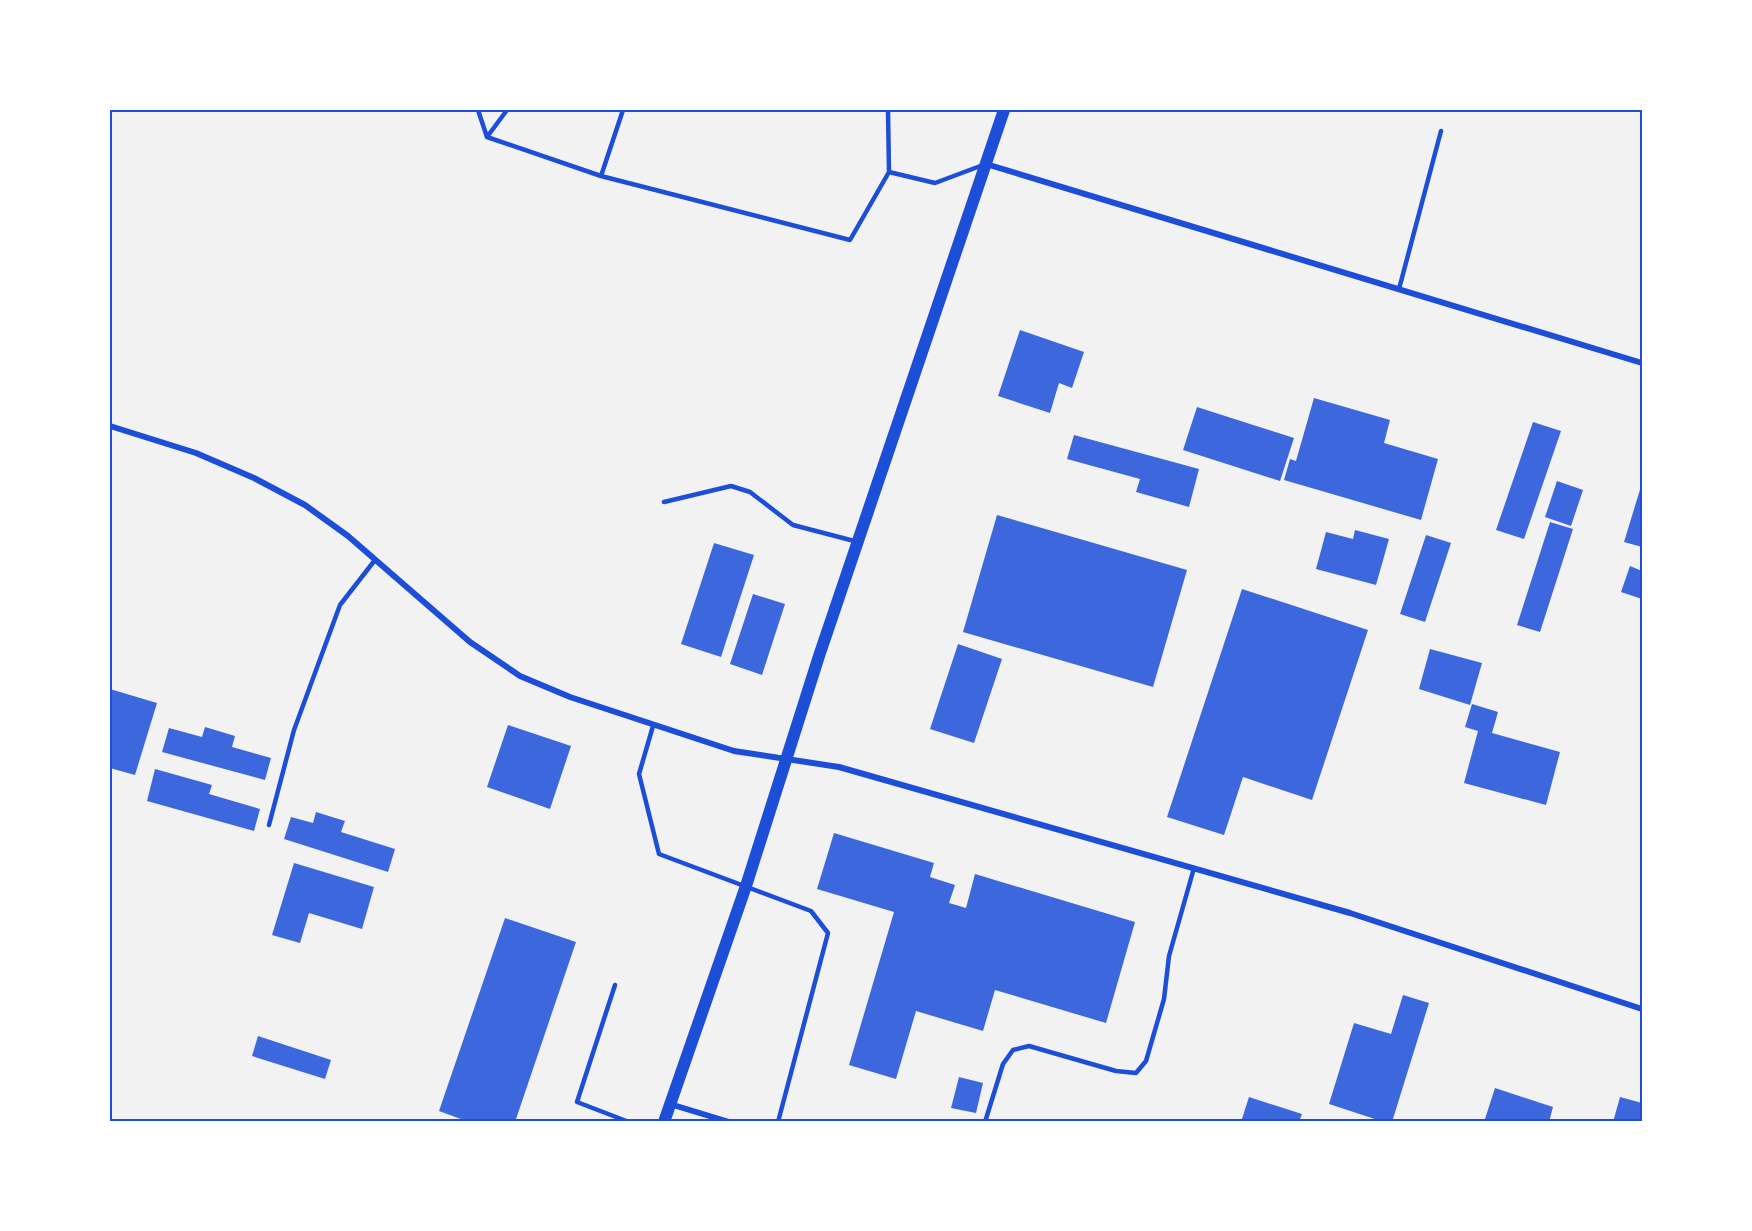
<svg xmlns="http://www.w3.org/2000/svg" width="1752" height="1231" font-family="Rubik,sans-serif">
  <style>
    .building { fill: #3d67dc }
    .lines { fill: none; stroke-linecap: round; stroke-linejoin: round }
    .service { stroke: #1d4ed8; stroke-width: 4.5 }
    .minor { stroke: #1d4ed8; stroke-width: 6 }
    .secondary { stroke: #1d4ed8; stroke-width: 12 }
    .neatline { fill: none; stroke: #1d4ed8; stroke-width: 2 }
  </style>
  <rect width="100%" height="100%" fill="#f2f2f2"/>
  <path class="building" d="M1020 330 1084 352 1072 388 1059 383 1050 413 998 396Z
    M1314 398 1390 420 1384 443 1438 459 1421 520 1284 480 1290 459 1296 461Z
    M1197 407 1294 438 1280 481 1183 450Z
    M1533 422 1561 431 1524 539 1496 530Z
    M1074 435 1199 469 1189 507 1136 492 1140 479 1067 459Z
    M1557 481 1583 490 1571 526 1545 517Z
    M1642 483V547L1624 542Z
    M997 515 1187 570 1153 687 963 632Z
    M1550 522 1573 529 1540 632 1517 625Z
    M1355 530 1389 539 1376 585 1316 569 1326 532 1353 539Z
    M1426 535 1451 543 1425 622 1400 614Z
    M714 543 754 555 721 657 681 644Z
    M1630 566 1642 571V599L1621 592Z
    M1242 589 1368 630 1312 800 1243 777 1224 835 1167 817Z
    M753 594 785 604 762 675 730 664Z
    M958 644 1002 659 974 743 930 729Z
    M1430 649 1482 663 1470 705 1419 689Z
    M110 689 157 703 135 775 110 768Z
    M1472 704 1498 712 1492 733 1560 752 1546 805 1464 783 1478 731 1465 727Z
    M508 725 571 746 550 809 487 787Z
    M205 727 235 736 232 747 271 758 265 780 162 752 169 728 202 737Z
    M155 769 212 785 209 794 260 809 254 831 147 801Z
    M316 812 345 821 341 832 395 849 388 872 284 839 291 817 313 823Z
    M834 833 934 863 930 877 955 885 949 903 966 908 975 874 1135 922 1106 1023 995 990 983 1031 916 1011 896 1079 849 1065 894 912 817 889Z
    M294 863 374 887 362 929 309 913 300 943 272 935Z
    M505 918 576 942 515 1122H469L439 1111Z
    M1403 995 1429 1003 1392 1122H1384L1329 1104 1354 1023 1391 1034Z
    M258 1036 331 1060 325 1079 252 1056Z
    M959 1077 983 1083 976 1113 951 1108Z
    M1495 1088 1553 1107 1549 1122H1484Z
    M1249 1097 1302 1114 1299 1122H1241Z
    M1620 1097 1642 1103V1122H1613Z"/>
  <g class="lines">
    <path class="service" d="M478 110 487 137 601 176 850 240 889 172 888 110
      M487 137 507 110
      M889 172 935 183 983 165
      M601 176 623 110
      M1399 289 1441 131
      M664 502 731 486 750 492 793 525 858 542
      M653 726 639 774 659 854 811 911 828 933 778 1122
      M269 825 294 730 340 605 375 560
      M615 985 577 1102 629 1122
      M985 1122 1003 1064 1013 1050 1029 1046 1116 1071 1136 1073 1146 1061 1164 999 1169 956 1194 868"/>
    <path class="minor" d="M986 164 1642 363
      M110 426 196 453 254 478 305 505 348 536 470 642 520 676 570 697 734 751 839 767 1350 913 1642 1009
      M670 1104 729 1122"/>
    <path class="secondary" d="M664 1122 746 886 819 656 1004 110"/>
  </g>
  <rect width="1752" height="1231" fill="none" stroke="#ffffff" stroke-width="222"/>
  <rect x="111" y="111" width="1530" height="1009" class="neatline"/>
</svg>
